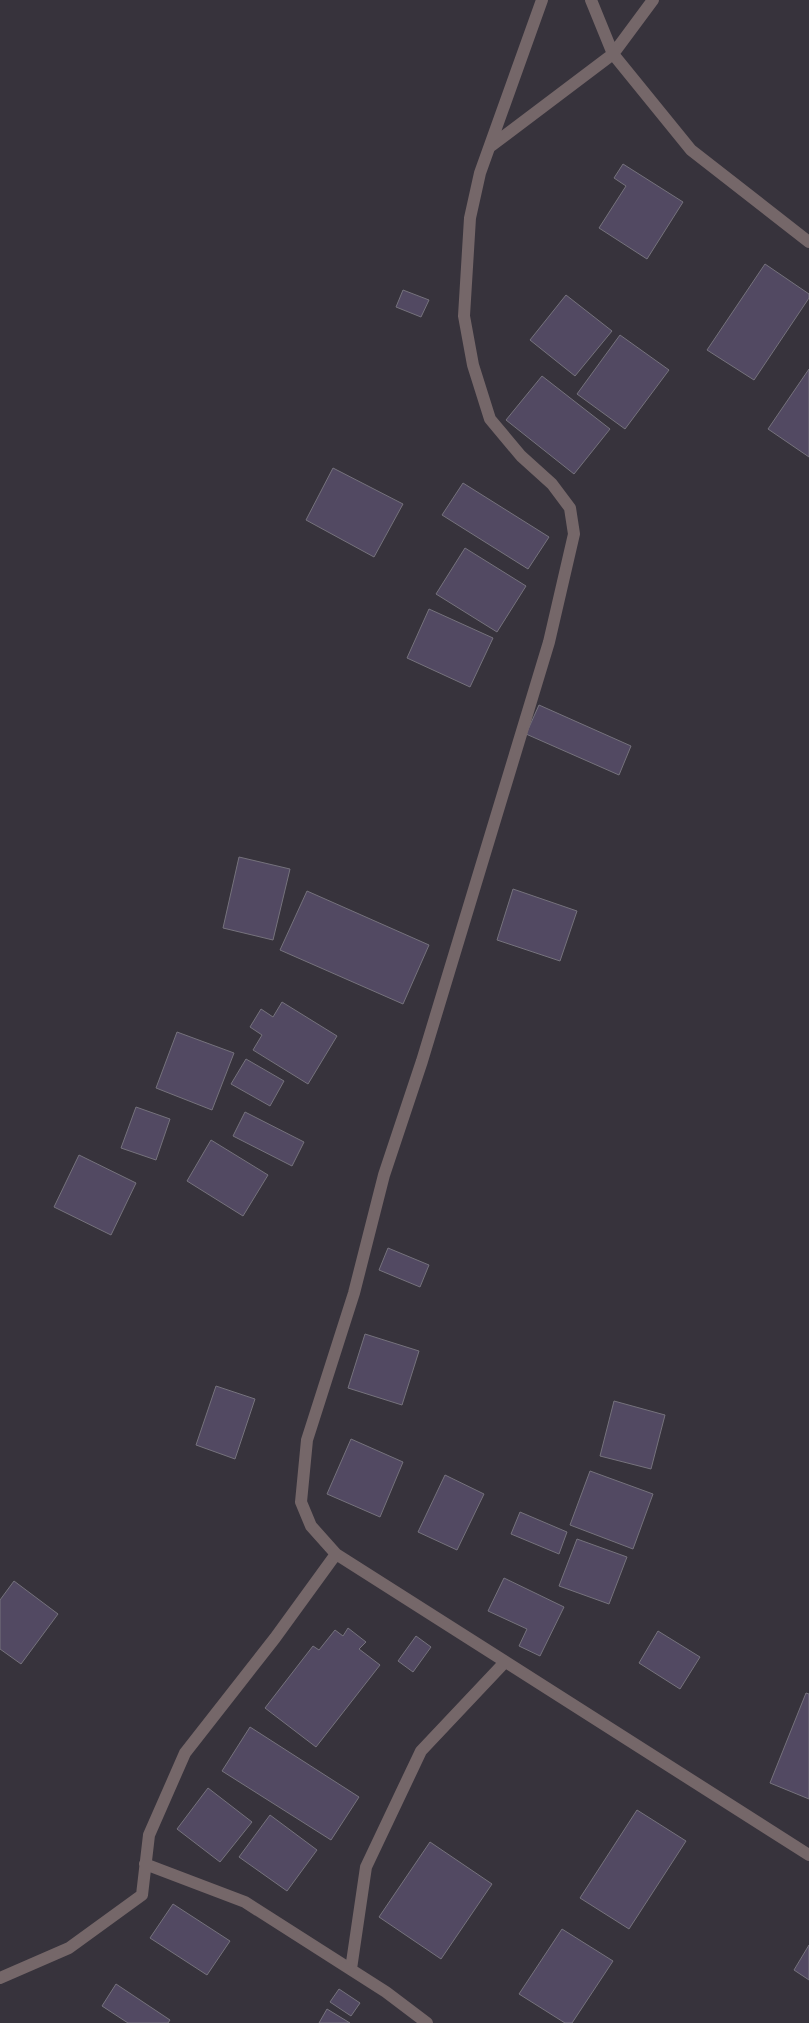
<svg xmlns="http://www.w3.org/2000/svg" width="809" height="2023" font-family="'Titillium Web',sans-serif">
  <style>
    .building { fill: #524962; stroke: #75727c }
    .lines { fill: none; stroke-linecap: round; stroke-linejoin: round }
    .minor { stroke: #756769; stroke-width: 12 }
  </style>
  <rect width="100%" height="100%" fill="#37333c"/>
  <path class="building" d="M623 164 683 202 647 259 599 228 626 186 614 178Z
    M765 264 809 294V298L754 380 707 350Z
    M403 290 429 300 421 317 396 307Z
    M566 295 612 331 575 376 530 340Z
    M620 335 669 370 625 429 577 394Z
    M809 369V457L768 429Z
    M542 376 610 429 574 474 506 420Z
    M333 468 403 504 374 557 306 520Z
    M463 483 549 537 528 569 442 515Z
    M465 548 526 586 497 632 436 594Z
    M429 609 493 638 470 687 407 658Z
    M539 705 631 746 619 775 526 734Z
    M239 857 290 869 273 940 223 928Z
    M513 889 577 911 560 961 497 940Z
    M307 891 429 945 403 1004 280 950Z
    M282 1002 337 1036 308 1084 253 1050 262 1035 250 1027 261 1009 273 1017Z
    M177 1032 234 1053 212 1110 156 1088Z
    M246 1059 284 1081 270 1106 231 1084Z
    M136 1107 170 1119 156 1160 121 1148Z
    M245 1112 304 1142 292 1166 233 1136Z
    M211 1140 268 1175 243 1216 187 1181Z
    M79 1155 136 1183 111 1235 54 1207Z
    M388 1248 429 1265 420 1287 379 1270Z
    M365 1334 419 1351 402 1405 348 1388Z
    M216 1386 255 1399 235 1459 196 1445Z
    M614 1401 665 1415 651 1469 600 1456Z
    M351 1439 403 1462 380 1517 327 1494Z
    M590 1471 653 1494 633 1549 570 1525Z
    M445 1475 484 1494 457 1550 418 1532Z
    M520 1512 567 1532 559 1554 511 1534Z
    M577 1539 627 1557 609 1604 559 1586Z
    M504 1578 564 1607 540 1656 519 1646 527 1629 488 1611Z
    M14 1581 58 1614 21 1664 0 1649V1600Z
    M348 1628 366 1642 359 1649 380 1665 316 1747 265 1708 313 1646 319 1650 335 1630 343 1636Z
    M658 1631 700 1657 680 1689 639 1663Z
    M416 1636 431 1647 413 1672 398 1661Z
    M806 1693 809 1694V1799L770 1783Z
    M250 1727 359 1797 331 1840 222 1771Z
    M208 1788 252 1822 220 1862 177 1829Z
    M637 1810 686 1841 629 1929 580 1898Z
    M270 1815 317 1850 287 1891 239 1857Z
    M430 1842 492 1884 441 1959 379 1917Z
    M173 1904 230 1941 207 1975 150 1938Z
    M562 1929 613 1961 572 2023H565L519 1994Z
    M809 1945V1980L794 1970Z
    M116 1984 170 2020 168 2023H128L102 2006Z
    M339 1989 360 2003 351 2016 330 2002Z
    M327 2009 350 2023H319Z"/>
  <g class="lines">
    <path class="minor" d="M542 0 480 173 470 218 464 316 473 365 490 419 521 456 552 484 570 508 574 534 549 642 422 1061 384 1175 354 1293 307 1440 301 1502 311 1526 336 1554 809 1855
      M591 0 613 54 691 150 809 242
      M491 146 613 54 653 0
      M145 1864 245 1902 386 1992 427 2023
      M351 1969 366 1867 421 1751 505 1662
      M0 1978 69 1948 142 1895 149 1835 185 1753 275 1638 336 1554"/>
  </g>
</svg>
